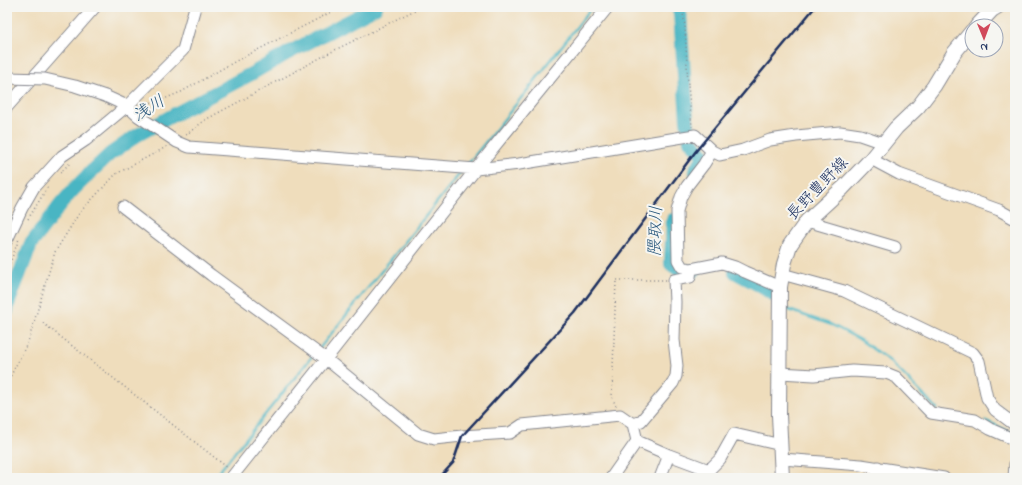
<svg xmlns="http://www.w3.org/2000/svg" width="1022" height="485" font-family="'Indie Flower','Klee One',sans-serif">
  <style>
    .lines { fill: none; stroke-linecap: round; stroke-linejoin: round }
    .stream { stroke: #48b5c3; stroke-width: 2.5 }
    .river { stroke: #48b5c3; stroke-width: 14 }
    .minor-casing { stroke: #85868d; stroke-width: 13 }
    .major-casing { stroke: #85868d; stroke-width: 16 }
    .path { stroke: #85868d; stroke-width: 1.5; stroke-dasharray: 1 3; stroke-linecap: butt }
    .minor { stroke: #fff; stroke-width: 11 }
    .major { stroke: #fff; stroke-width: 14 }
    .rail { stroke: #1b2f5e; stroke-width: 2.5 }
    .minor-bridge-casing { stroke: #85868d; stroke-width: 13; stroke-linecap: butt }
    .minor-bridge { stroke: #fff; stroke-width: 11 }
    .labels { text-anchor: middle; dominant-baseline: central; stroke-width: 4; stroke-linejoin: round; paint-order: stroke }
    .street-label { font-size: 16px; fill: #1b2f5e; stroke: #f6f6f2 }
    .water-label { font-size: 17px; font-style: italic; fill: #28577c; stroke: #f6f6f2 }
  </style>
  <rect width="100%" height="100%" fill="#f6f6f2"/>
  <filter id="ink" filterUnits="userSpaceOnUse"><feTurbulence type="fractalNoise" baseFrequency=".025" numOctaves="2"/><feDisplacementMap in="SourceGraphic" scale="8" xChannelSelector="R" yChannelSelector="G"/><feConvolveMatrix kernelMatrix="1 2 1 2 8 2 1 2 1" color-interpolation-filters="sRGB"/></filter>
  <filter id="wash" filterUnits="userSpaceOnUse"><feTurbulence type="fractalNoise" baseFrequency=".012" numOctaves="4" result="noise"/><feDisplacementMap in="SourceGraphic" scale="16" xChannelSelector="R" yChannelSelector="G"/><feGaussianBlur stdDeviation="0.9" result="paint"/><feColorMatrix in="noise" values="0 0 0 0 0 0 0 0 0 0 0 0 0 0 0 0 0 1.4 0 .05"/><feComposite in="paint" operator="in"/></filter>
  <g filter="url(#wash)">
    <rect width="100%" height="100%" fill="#efddbc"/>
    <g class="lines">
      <path class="stream" d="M467 165 530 87 592 7
        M786 309 832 325 859 339 891 362 937 409
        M319 349 461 172
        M986 421 1015 434
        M432 433H442
        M214 478 314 354"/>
      <path class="river" d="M678 7 680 13 687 120 690 141 705 156 695 170
        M673 220 671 264C680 271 682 273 694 271
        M735 272 761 286 774 295
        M7 311 8 304 31 244 61 204 74 189 93 170 110 154 136 136 175 114 251 74 288 53 376 7"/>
    </g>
  </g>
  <g filter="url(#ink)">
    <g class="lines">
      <defs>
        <path id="minor" d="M105 96 127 106 138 116 177 142 189 147 476 169 519 164 695 135 712 151 720 155 743 150 770 140 796 136 840 132 860 135 883 143
          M7 107 95 7
          M871 159 899 174 999 210 1015 219
          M123 207 211 275 326 359 418 434 434 439 462 436 510 433 522 425 620 415 633 424 637 441 611 478
          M807 221 895 247
          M7 240 22 208 34 187 62 156 86 140 127 106 183 50 195 7
          M691 269 722 263 735 267 745 272 780 287
          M782 274 844 291 973 353 979 361 987 398 995 410 1015 425
          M780 373 814 375 852 371 886 373 896 377 931 413 975 420 990 429 1015 440
          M633 424 641 421 673 383 676 376 677 366 674 340 675 302 674 280 690 277 691 269 682 267 678 260 677 211 681 197 687 186 704 164 712 151
          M637 441 669 455 660 478
          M669 455 709 470 720 459 734 434 781 445
          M782 459 861 465 944 478
          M231 478 326 359 476 169 608 7
          M877 478 878 467
          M1014 478 1015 464"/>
        <path id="major" d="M977 26 992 10 997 7
          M782 478 779 415 780 287 784 264 790 245 807 221 843 188 871 159 896 128 918 107 934 86 954 53 972 31"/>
      </defs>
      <use href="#minor" class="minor-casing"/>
      <use href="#major" class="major-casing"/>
      <path class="path" d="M682 7 685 26 688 85 692 127
        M143 104 159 101 181 92 236 61 341 7
        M186 135 205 120 333 51 421 7
        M60 173 71 162
        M28 219 49 185
        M7 271 19 239
        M43 323 228 468
        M7 383 28 342 55 252 80 212 116 174 168 146
        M616 406 612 397 616 280H666"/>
      <use href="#minor" class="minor"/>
      <use href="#major" class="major"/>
      <path class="rail" d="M439 478 453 463 462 436 575 313 696 151 761 72 815 7"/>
      <defs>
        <path id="minor-bridge" d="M7 78 45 79 75 86 105 96"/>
      </defs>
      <use href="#minor-bridge" class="minor-bridge-casing"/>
      <use href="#minor-bridge" class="minor-bridge"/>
    </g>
  </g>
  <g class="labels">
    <g class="street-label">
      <text transform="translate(818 189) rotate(-46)">長野豊野線</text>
    </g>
    <g class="water-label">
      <text transform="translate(149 109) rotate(-32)">浅川</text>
      <text transform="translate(656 231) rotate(-88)">隈取川</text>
    </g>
  </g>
  <rect width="1022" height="485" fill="none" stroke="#f6f6f2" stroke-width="24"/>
  <g transform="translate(984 38) rotate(179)"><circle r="19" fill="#f6f6f2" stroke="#9ea6b7"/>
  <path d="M0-3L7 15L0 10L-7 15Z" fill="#d1495b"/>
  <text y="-6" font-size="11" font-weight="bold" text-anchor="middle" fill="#1b2f5e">N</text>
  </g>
</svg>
